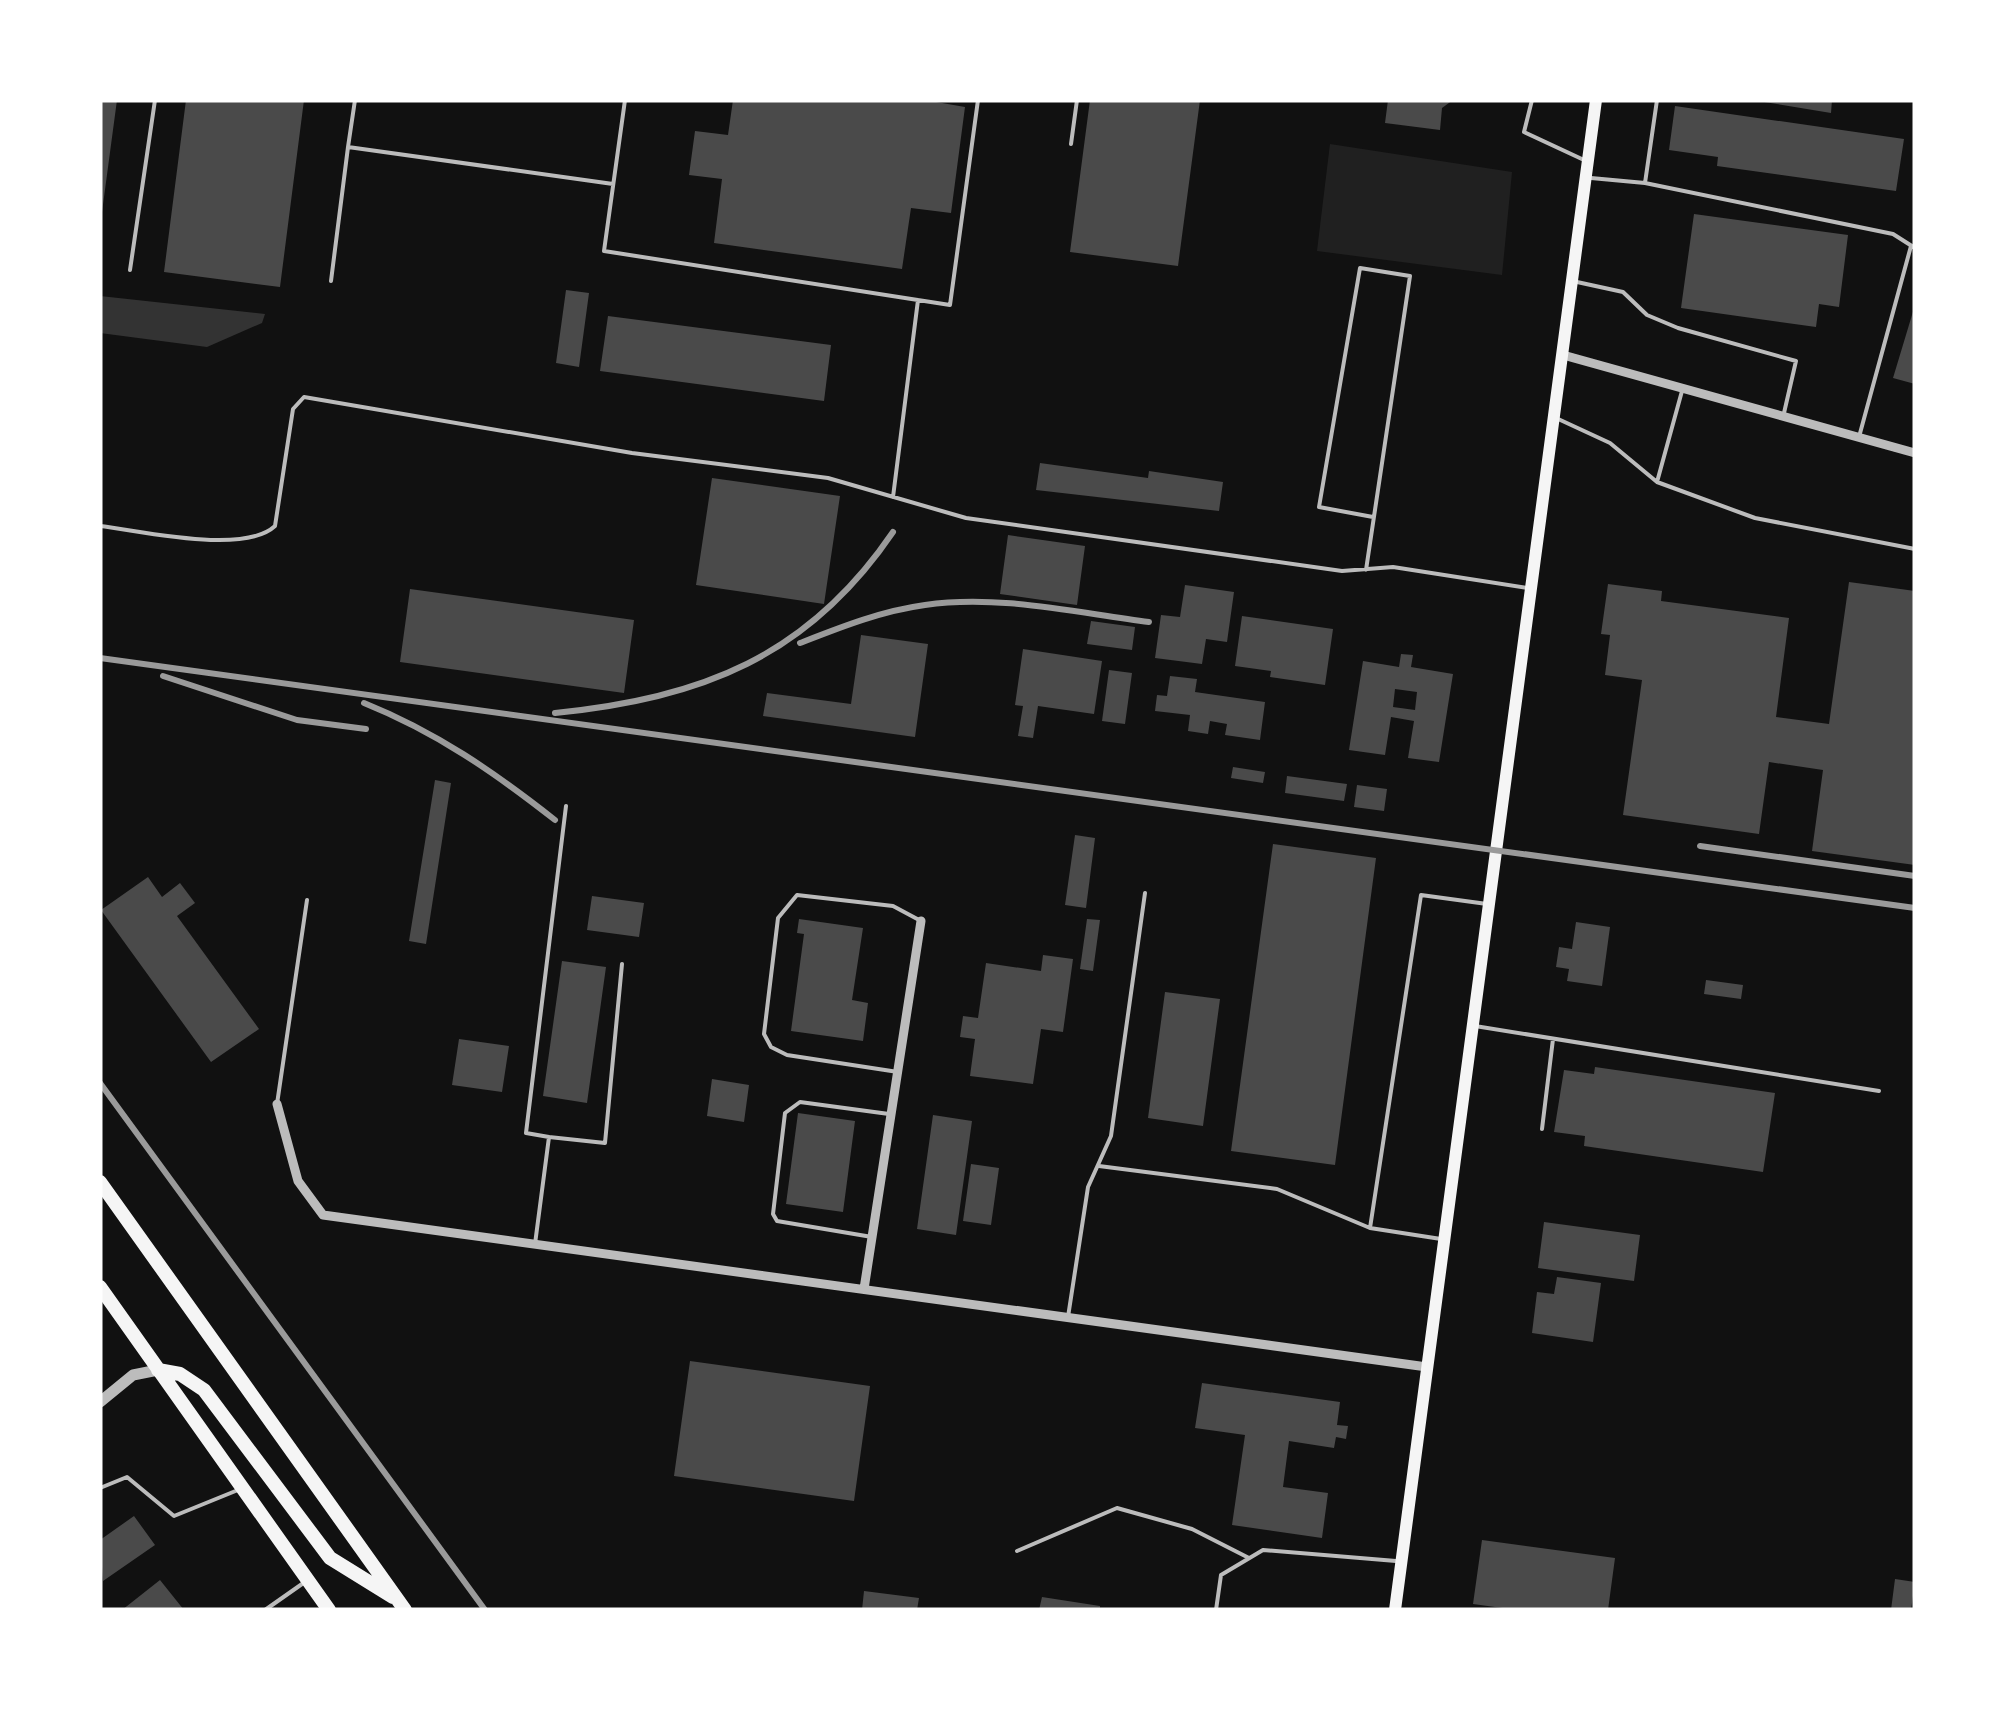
<svg xmlns="http://www.w3.org/2000/svg" width="2015" height="1710" font-family="'PT Sans Narrow',sans-serif">
  <style>
    .green { fill: #202020 }
    .water { fill: #333 }
    .building { fill: #4a4a4a; fill-rule: evenodd }
    .lines { fill: none; stroke-linecap: round; stroke-linejoin: round }
    .service { stroke: #bcbcbc; stroke-width: 4 }
    .minor { stroke: #bcbcbc; stroke-width: 9 }
    .tertiary { stroke: #bcbcbc; stroke-width: 11 }
    .secondary { stroke: #f5f5f5; stroke-width: 12 }
    .primary { stroke: #f5f5f5; stroke-width: 14 }
    .rail { stroke: #9a9a9a; stroke-width: 6 }
  </style>
  <rect width="100%" height="100%" fill="#111"/>
  <path class="green" d="M1330 144 1512 172 1502 275 1317 251Z"/>
  <path class="water" d="M100 296 265 314 262 323 207 347 100 333Z"/>
  <path class="building" d="M100 100H117L102 212 100 211Z
    M186 100H304L280 287 164 272Z
    M733 100H925L965 107 951 213 911 208 902 269 714 243 722 179 689 175 695 131 728 135Z
    M1090 100H1200L1178 266 1070 252Z
    M1388 100H1453L1442 108 1440 130 1385 123Z
    M1752 100H1832L1831 113Z
    M1675 106 1904 139 1896 191 1717 166 1718 157 1669 150Z
    M1694 214 1848 235 1839 307 1819 304 1816 327 1681 308Z
    M566 290 589 293 579 367 556 363Z
    M1915 305V384L1893 378Z
    M608 316 831 345 824 401 600 371Z
    M1040 463 1148 478 1149 471 1223 482 1219 511 1036 490Z
    M712 478 840 496 824 604 696 585Z
    M1008 535 1085 546 1077 605 1000 594Z
    M1849 582 1915 591V865L1812 851 1823 770 1769 762 1759 834 1623 815 1642 680 1605 675 1610 635 1601 634 1608 584 1662 591 1661 601 1789 618 1776 717 1829 724Z
    M1185 585 1234 592 1227 642 1206 639 1202 664 1155 658 1161 615 1180 617Z
    M410 589 634 620 624 693 400 662Z
    M1242 616 1333 629 1325 685 1270 677 1271 671 1235 666Z
    M1091 621 1135 627 1132 650 1087 644Z
    M861 635 928 644 915 737 763 716 767 693 851 704Z
    M1023 649 1102 661 1094 714 1038 706 1033 738 1018 736 1023 706 1015 705Z
    M1401 654 1413 655 1411 667 1453 674 1439 762 1408 758 1414 721 1391 717 1385 755 1349 750 1363 661 1399 667ZM1395 689 1417 692 1415 710 1393 707Z
    M1109 670 1132 673 1125 724 1102 721Z
    M1170 676 1197 679 1195 692 1265 702 1260 740 1225 735 1227 724 1210 721 1208 734 1188 731 1190 715 1155 711 1157 695 1167 696Z
    M1233 767 1265 772 1263 783 1231 778Z
    M1287 776 1347 784 1344 801 1285 793Z
    M435 780 451 783 426 944 409 941Z
    M1357 785 1387 789 1384 811 1354 807Z
    M1075 835 1095 838 1086 908 1065 905Z
    M1273 844 1376 858 1335 1165 1231 1151Z
    M148 877 162 897 180 883 195 903 177 916 259 1029 211 1062 101 910Z
    M592 896 644 903 639 937 587 930Z
    M799 919 863 928 852 1000 868 1003 863 1041 791 1031 804 934 797 933Z
    M1087 919 1100 920 1093 971 1080 969Z
    M1576 922 1610 927 1602 986 1567 981 1569 969 1556 967 1559 947 1572 949Z
    M1043 955 1073 959 1063 1032 1041 1029 1033 1084 970 1076 975 1039 960 1037 963 1016 978 1018 986 963 1041 971Z
    M562 961 606 967 587 1103 543 1096Z
    M1706 980 1743 985 1741 999 1704 994Z
    M1165 992 1220 999 1203 1126 1148 1118Z
    M459 1039 509 1046 502 1092 452 1085Z
    M1595 1067 1775 1093 1763 1172 1584 1146 1585 1136 1554 1132 1564 1070 1594 1074Z
    M712 1079 749 1085 744 1122 707 1116Z
    M798 1113 855 1121 843 1212 786 1204Z
    M933 1115 972 1121 956 1235 917 1229Z
    M971 1164 999 1168 991 1225 963 1221Z
    M1544 1222 1640 1235 1634 1281 1538 1268Z
    M1557 1277 1601 1283 1593 1342 1532 1333 1537 1292 1554 1294Z
    M690 1361 870 1386 854 1501 674 1476Z
    M1202 1383 1340 1402 1337 1425 1348 1426 1346 1439 1336 1437 1334 1448 1289 1441 1283 1487 1328 1493 1322 1538 1232 1525 1245 1435 1195 1428Z
    M134 1516 155 1545 103 1581 100 1540Z
    M1482 1540 1615 1558 1608 1610H1517L1473 1604Z
    M1895 1579 1915 1582 1911 1610H1891Z
    M160 1580 184 1610H122Z
    M864 1591 919 1598 917 1610H862Z
    M1042 1597 1100 1606V1610H1039Z"/>
  <g class="lines">
    <path class="service" d="M625 100 604 251 950 305 978 100
      M1532 100 1524 132 1584 160
      M1071 144 1077 100
      M348 147 355 100
      M1591 178 1645 183 1657 100
      M1645 183 1893 234 1915 248
      M130 270 155 100
      M331 281 348 147 613 184
      M1577 282 1623 292 1647 315 1678 328 1796 361 1784 413
      M1556 418 1610 443 1657 482 1755 518 1915 549
      M1859 437 1911 246
      M1657 482 1682 391
      M893 497 918 300
      M100 526C142 531 244 555 275 526L293 409 304 397 632 453 828 478 966 518 1342 571 1393 567 1527 588
      M1366 570 1410 276 1360 268 1319 507 1373 517
      M1475 1026 1879 1091
      M898 1072 787 1055 771 1047 764 1034 778 918 797 895 893 906 921 921
      M277 1104 307 900
      M1542 1129 1553 1039
      M549 1137 605 1143 622 964
      M1099 1166 1277 1189 1370 1228
      M872 1237 777 1221 773 1214 785 1113 800 1102 889 1114
      M1441 1239 1370 1228 1421 895 1487 904
      M535 1244 549 1137 526 1133 566 806
      M1068 1317 1088 1187 1111 1136 1145 893
      M100 1488 127 1477 174 1516 238 1490
      M1017 1551 1117 1508 1192 1529 1249 1558
      M265 1610 302 1584
      M1216 1610 1221 1575 1263 1550 1396 1561"/>
    <path class="minor" d="M1563 355 1915 453
      M277 1104 298 1181 323 1215 1427 1367
      M864 1289 921 921"/>
    <path class="tertiary" d="M100 1402 133 1375 158 1370"/>
    <path class="secondary" d="M1395 1610 1596 100"/>
    <path class="primary" d="M100 1182 405 1610
      M100 1287 329 1610
      M158 1370 180 1374 204 1390 330 1558 393 1597"/>
    <path class="rail" d="M800 643C841 627 881 611 925 605 998 594 1077 613 1149 622
      M100 658 1915 908
      M163 676 297 720 366 729
      M364 703C436 732 494 772 555 820
      M555 713C702 698 808 657 893 532
      M1700 846 1915 876
      M100 1083 485 1610"/>
  </g>
  <rect width="2015" height="1710" fill="none" stroke="#ffffff" stroke-width="205"/>
</svg>
